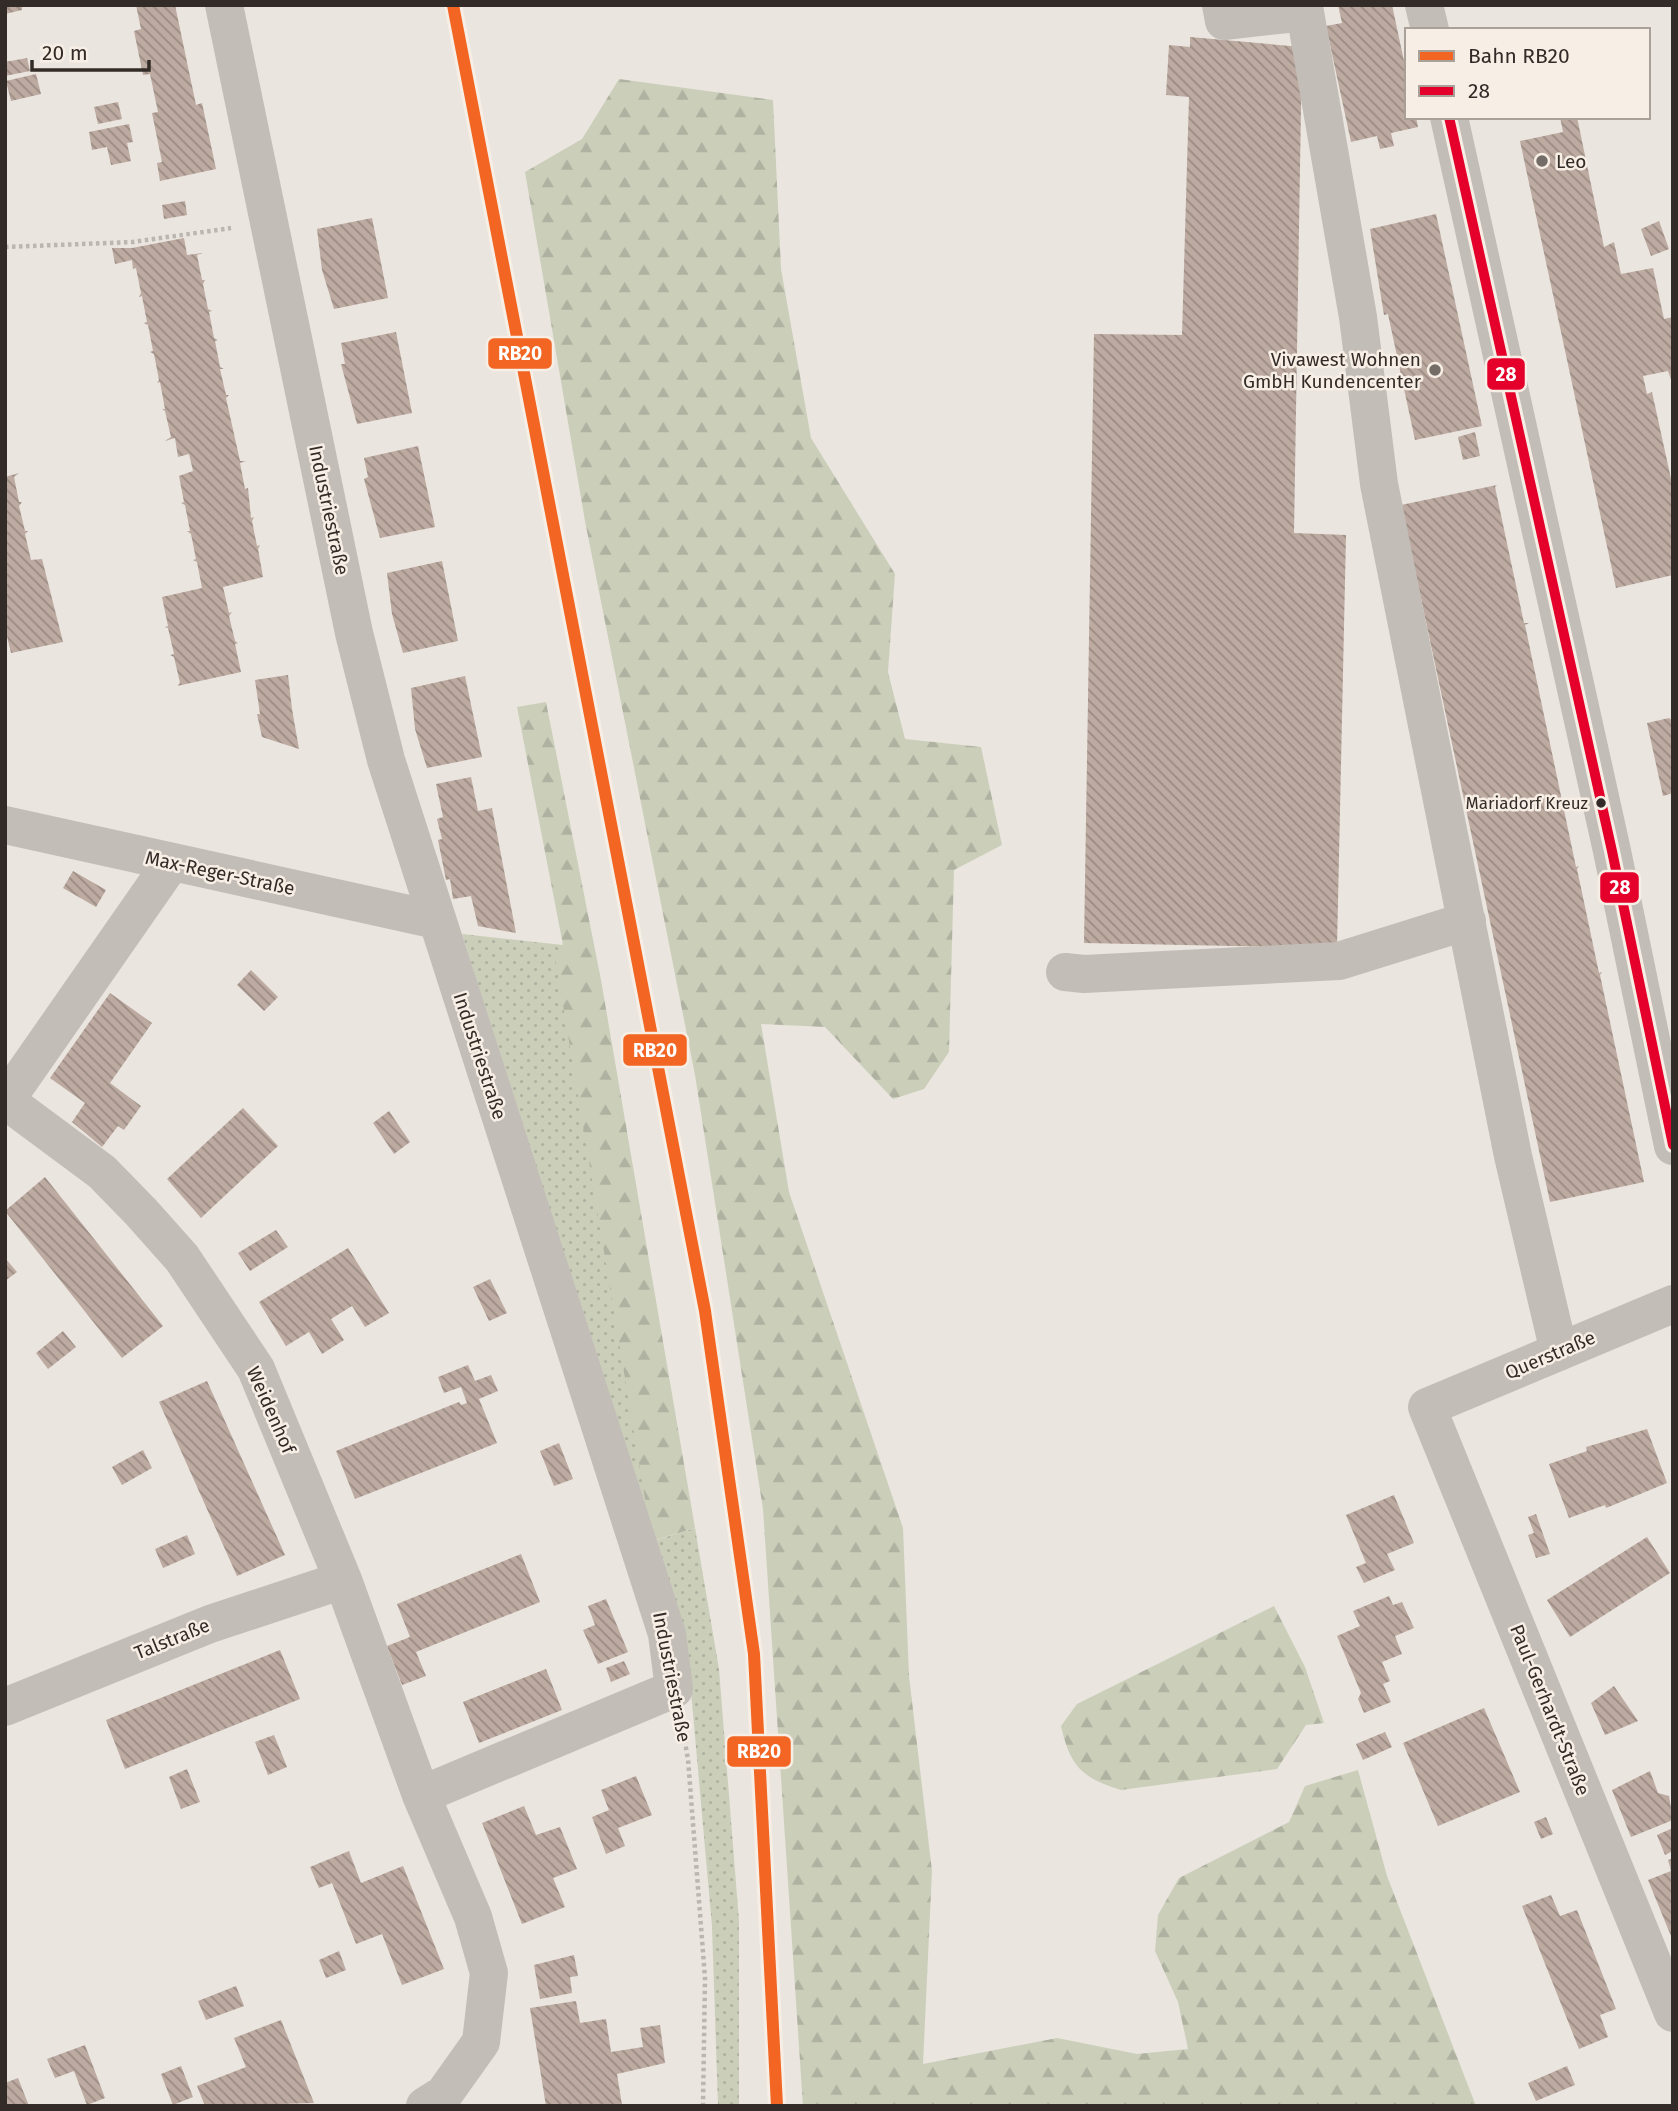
<svg xmlns="http://www.w3.org/2000/svg" width="1678" height="2111" font-family="'Fira Sans',sans-serif">
  <style>
    .grass { fill: url(#grass-dots) }
    .forest { fill: url(#forest-firs) }
    .building { fill: url(#building-back-hatch) }
    .lines { fill: none; stroke-linecap: round; stroke-linejoin: round }
    .path { stroke: #bcb6b0; stroke-width: 4.5; stroke-dasharray: 3.5 3.5; stroke-linecap: butt }
    .minor { stroke: #c3bdb8; stroke-width: 38 }
    .bus-1-casing { stroke: #f7efe5; stroke-width: 16 }
    .bus-1 { stroke: #e4002b; stroke-width: 10 }
    .rail-1-casing { stroke: #f7efe5; stroke-width: 18 }
    .rail-1 { stroke: #f26522; stroke-width: 12 }
    .poi-dot { fill: #736c67; stroke: #f7efe5; stroke-width: 2.5 }
    .bus-dot { fill: #332b27; stroke: #f7efe5; stroke-width: 2.5 }
    .labels { text-anchor: middle; dominant-baseline: central; stroke-width: 5; stroke-linejoin: round; paint-order: stroke }
    .bus-label { font-size: 17px; fill: #332b27; stroke: #f7efe5; text-anchor: end }
    .poi-label { font-size: 19px; fill: #332b27; stroke: #f7efe5; text-anchor: start }
    .street-label { font-size: 19px; fill: #332b27; stroke: #f7efe5 }
    .line-badge { stroke: #f7efe5; stroke-width: 2.5 }
    .badge-label { font-size: 19px; text-anchor: middle; font-weight: bold; fill: #fff }
  </style>
  <defs>
    <pattern id="grass-dots" width="8" height="8" patternUnits="userSpaceOnUse" patternTransform="scale(1.75)"><rect width="8" height="8" fill="#cbcfba"/><path d="M2 2h.1M6 6h.1" fill="none" stroke="#afb2a0" stroke-width="1.8" stroke-linecap="round"/></pattern>
    <pattern id="forest-firs" width="22" height="20" patternUnits="userSpaceOnUse" patternTransform="scale(1.75)"><rect width="22" height="20" fill="#cbcfba"/><path d="M5 1l3.5 6h-7zM16 11l3.5 6h-7z" fill="#afb2a0"/></pattern>
    <pattern id="building-back-hatch" width="6" height="6" patternUnits="userSpaceOnUse" patternTransform="scale(1.75)"><rect width="6" height="6" fill="#bdaaa1"/><path d="M-1 5l2 2M0 0l6 6M5-1l2 2" fill="none" stroke="#9a8b83"/></pattern>
  </defs>
  <rect width="100%" height="100%" fill="#eae5df"/>
  <path class="grass" d="M462 934 563 945 653 1541 695 1528 719 1669 739 1921V2106H718L712 1926 688 1658Z"/>
  <path class="forest" d="M619 79 773 100 781 269 811 438 895 574 888 672 905 739 981 747 1002 845 954 870 949 1052 924 1089 893 1099 825 1027 761 1024 789 1192 903 1528 909 1676 932 1871 923 2064 1057 2038 1137 2054 1188 2049 1178 2002 1155 1951 1158 1915 1179 1878 1289 1822 1305 1786 1358 1770 1387 1876 1476 2106H803L763 1509 695 1075 585 521 525 172 582 139Z
    M546 702 601 980 695 1528 652 1541 555 957 563 945 517 707Z
    M1274 1606 1305 1667 1324 1723 1306 1725 1277 1769 1121 1790C1081 1778 1070 1765 1061 1726L1077 1704Z"/>
  <path class="building" d="M5 5H22V10L5 14Z
    M136 5H175L196 105 202 103 216 169 160 181 157 163 162 162 152 113 158 112 150 74 143 75 134 31 141 29Z
    M1338 5H1392L1407 75V117H1416L1418 127 1391 133 1394 146 1380 149 1377 136 1351 142 1326 26 1342 23Z
    M1190 37 1302 47 1294 533 1346 535 1337 948 1084 943 1094 334 1182 335 1189 97 1166 95 1169 45 1190 47Z
    M27 58 30 71 5 76V62Z
    M36 74 41 94 11 101 6 81Z
    M118 102 122 119 98 124 94 107Z
    M1560 117H1577L1604 247 1614 242 1621 274 1653 268 1664 319 1673 317V385L1668 371 1643 376 1647 394 1652 392 1673 488V575L1616 588 1520 141 1563 132Z
    M129 124 133 142 127 143 131 161 111 165 107 147 92 150 89 132Z
    M185 201 187 215 164 219 162 205Z
    M1436 214 1482 426 1415 440 1388 314 1384 315 1370 229Z
    M372 218 388 298 334 309 322 270 317 229Z
    M1659 221 1669 249 1651 256 1641 229Z
    M184 238 187 255 203 253 197 255 202 280H205L203 284 208 309 212 311 209 312 214 338 218 340 215 341 220 367 224 369H220L226 395H229L226 398 240 461H246L240 463 245 489 248 488 251 518 254 517 252 521 257 546 260 545 258 549 263 577 223 587 229 613 232 612 229 616 235 641 238 643 235 644 241 672 177 686 180 683 174 657 170 655 174 654 168 628 165 627 168 626 162 597 202 588 197 562 193 560 196 559 191 534 187 531H190L185 505 181 503 184 502 179 476 176 477 193 471 189 454 178 457 175 438 165 441 171 437 165 411 162 409H165L160 382 157 383 159 380 154 354 150 352 153 351 148 325 144 323 147 322 142 296 139 297 141 293 136 268 133 269 132 260 115 264 112 248H132Z
    M396 332 412 413 357 424 341 364H345L341 343Z
    M1475 432 1480 456 1463 460 1458 437Z
    M418 446 435 527 380 538 364 479 368 477 364 458Z
    M19 473 14 477 19 502H22L19 506 25 531H28L25 534 31 560 42 559 63 642 11 653 5 628V477Z
    M1497 485 1495 487 1524 623H1529L1525 625 1576 867 1579 866 1577 869 1599 973 1602 972 1600 975 1644 1182 1550 1202 1401 505Z
    M442 561 458 641 403 653 392 614 387 573Z
    M288 675 292 709 299 749 262 737 257 714H260L255 680Z
    M465 676 482 757 427 768 415 729 411 688Z
    M1669 718 1673 721V793L1663 796 1647 723Z
    M471 777 478 811 492 808 516 933 478 926 471 896 453 899 450 879 446 880 438 840 442 839 437 819 443 817 436 784Z
    M73 871 106 890 96 907 63 888Z
    M251 970 278 997 264 1011 237 985Z
    M110 993 152 1023 110 1083 141 1106 124 1130 118 1126 102 1147 72 1122 85 1103 50 1078Z
    M243 1108 278 1146 201 1218 167 1179Z
    M389 1111 410 1142 394 1154 373 1123Z
    M45 1177 163 1326 122 1358 5 1211Z
    M276 1230 288 1247 250 1271 238 1253Z
    M348 1248 389 1313 365 1327 352 1306 331 1319 344 1340 322 1354 309 1332 286 1346 259 1302Z
    M5 1258 17 1272 5 1281Z
    M490 1279 507 1313 489 1321 473 1287Z
    M63 1331 76 1347 48 1369 36 1353Z
    M468 1365 475 1381 491 1375 498 1391 479 1399 497 1443 355 1499 336 1451 459 1402 461 1405 467 1403 461 1387 444 1393 438 1377Z
    M207 1381 285 1555 237 1576 159 1402Z
    M1647 1429 1667 1483 1606 1508 1605 1505 1569 1518 1549 1464 1587 1451 1586 1447Z
    M559 1443 573 1479 554 1486 540 1451Z
    M143 1450 152 1468 122 1485 112 1467Z
    M1394 1495 1414 1543 1387 1554 1395 1570 1364 1583 1356 1567 1366 1563 1346 1515Z
    M1536 1514 1550 1554 1536 1558 1528 1535 1534 1533 1528 1517Z
    M187 1535 195 1554 163 1568 155 1549Z
    M1647 1537 1670 1573 1570 1637 1547 1600Z
    M521 1554 540 1602 416 1652 426 1676 402 1685 387 1646 410 1637 397 1604Z
    M1389 1596 1393 1605 1402 1602 1414 1628 1395 1636 1402 1654 1382 1662 1390 1681 1383 1684 1391 1702 1364 1713 1358 1699 1361 1693 1337 1636 1360 1626 1353 1611Z
    M606 1599 628 1652 598 1664 583 1630 595 1625 588 1606Z
    M280 1650 300 1699 125 1769 106 1720Z
    M624 1661 630 1674 611 1682 606 1668Z
    M546 1669 562 1710 479 1743 463 1702Z
    M1614 1686 1638 1721 1605 1735 1591 1703Z
    M1484 1708 1520 1792 1438 1826 1403 1743Z
    M1385 1732 1392 1747 1363 1760 1356 1744Z
    M274 1735 287 1767 268 1775 255 1742Z
    M187 1769 200 1802 181 1809 169 1777Z
    M1650 1771 1658 1793 1669 1796 1673 1820 1631 1837 1612 1790Z
    M636 1776 652 1815 618 1828 625 1846 606 1854 592 1817 609 1810 601 1790Z
    M524 1806 536 1835 560 1827 577 1869 553 1878 565 1907 522 1924 482 1823Z
    M1546 1817 1553 1834 1541 1839 1534 1822Z
    M1673 1828V1851L1665 1855 1657 1835Z
    M349 1851 361 1883 403 1866 444 1969 402 1985 382 1934 356 1944 332 1883 319 1888 310 1867Z
    M1673 1858V1941L1648 1880 1671 1871 1668 1860Z
    M1551 1895 1560 1916 1577 1910 1616 2009 1600 2015 1608 2037 1579 2049 1522 1906Z
    M339 1951 346 1970 326 1978 319 1960Z
    M574 1955 578 1976 570 1977 572 1993 540 1999 534 1965Z
    M236 1986 244 2006 206 2020 198 2001Z
    M576 2001 580 2023 606 2019 611 2052 643 2047 640 2028 660 2025 665 2063 617 2074 622 2105 546 2106 530 2008Z
    M281 2020 314 2103 205 2106 197 2086 246 2067 234 2038Z
    M85 2045 105 2098 87 2105 74 2071 55 2078 47 2059Z
    M181 2066 193 2097 173 2105 161 2074Z
    M1567 2066 1575 2085 1536 2101 1528 2083Z
    M18 2078 29 2106H5V2083Z"/>
  <g class="lines">
    <path class="path" d="M5 247 133 242 231 228
      M682 1726 688 1759 705 1978 703 2106"/>
    <path class="minor" d="M224 5 354 633 386 760 667 1634 674 1689 421 1795
      M1221 5 1224 21 1305 12 1358 317 1379 484 1513 1156 1559 1352
      M1424 5 1430 30
      M1449 117 1612 851 1673 1146
      M5 825 436 920
      M1065 972 1084 974 1339 961 1467 921
      M5 1100 102 1172 141 1212 182 1258 256 1369 343 1580 421 1795 473 1917 489 1973 481 2042 444 2094 425 2106
      M6 1100 171 863
      M1673 1304 1427 1407 1673 2013
      M5 1707 210 1624 343 1580"/>
    <defs>
      <path id="bus-1" d="M1449 117 1612 851 1673 1145"/>
    </defs>
    <use href="#bus-1" class="bus-1-casing"/>
    <use href="#bus-1" class="bus-1"/>
    <defs>
      <path id="rail-1" d="M453 5 705 1311 754 1654 777 2106"/>
    </defs>
    <use href="#rail-1" class="rail-1-casing"/>
    <use href="#rail-1" class="rail-1"/>
  </g>
  <g class="poi-dot">
    <circle cx="1542" cy="161" r="7"/>
    <circle cx="1435" cy="370" r="7"/>
  </g>
  <circle class="bus-dot" cx="1601" cy="803" r="6"/>
  <g class="labels">
    <g class="bus-label">
      <text x="1588" y="803">Mariadorf Kreuz</text>
    </g>
    <g class="poi-label">
      <text x="1556" y="161">Leo</text>
      <text x="1421" y="359" text-anchor="end">Vivawest Wohnen<tspan x="1421" dy="22">GmbH Kundencenter</tspan></text>
    </g>
    <g class="street-label">
      <text transform="translate(329 510) rotate(78)">Industriestraße</text>
      <text transform="translate(220 873) rotate(12)">Max-Reger-Straße</text>
      <text transform="translate(480 1056) rotate(72)">Industriestraße</text>
      <text transform="translate(1550 1355) rotate(-23)">Querstraße</text>
      <text transform="translate(271 1410) rotate(66)">Weidenhof</text>
      <text transform="translate(172 1639) rotate(-22)">Talstraße</text>
      <text transform="translate(672 1677) rotate(79)">Industriestraße</text>
      <text transform="translate(1550 1710) rotate(68)">Paul-Gerhardt-Straße</text>
    </g>
  </g>
  <g class="line-badge">
    <rect x="487" y="337" width="66" height="33" rx="7" fill="#f26522"/>
    <rect x="1486" y="357" width="40" height="34" rx="7" fill="#e4002b"/>
    <rect x="1599" y="871" width="41" height="33" rx="7" fill="#e4002b"/>
    <rect x="622" y="1033" width="66" height="34" rx="7" fill="#f26522"/>
    <rect x="726" y="1735" width="66" height="33" rx="7" fill="#f26522"/>
  </g>
  <g class="badge-label">
    <text x="520" y="360">RB20</text>
    <text x="1506" y="381">28</text>
    <text x="1620" y="894">28</text>
    <text x="655" y="1057">RB20</text>
    <text x="759" y="1758">RB20</text>
  </g>
  <rect width="1678" height="2111" fill="none" stroke="#332b27" stroke-width="14"/>
  <rect x="1405" y="28" width="245" height="91" fill="#f7efe5" stroke="#a9a199" stroke-width="2"/>
  <rect x="1419" y="51" width="35" height="10" fill="#f26522" stroke="#a9a199" stroke-width="2"/>
  <text x="1468" y="63" font-size="21" fill="#332b27">Bahn RB20</text>
  <rect x="1419" y="86" width="35" height="10" fill="#e4002b" stroke="#a9a199" stroke-width="2"/>
  <text x="1468" y="98" font-size="21" fill="#332b27">28</text>
  <path d="M32 60v10h117v-10" fill="none" stroke="#332b27" stroke-width="3.5"/>
  <text x="42" y="60" font-size="21" fill="#332b27" stroke="#f7efe5" stroke-width="5" paint-order="stroke">20 m</text>
</svg>
